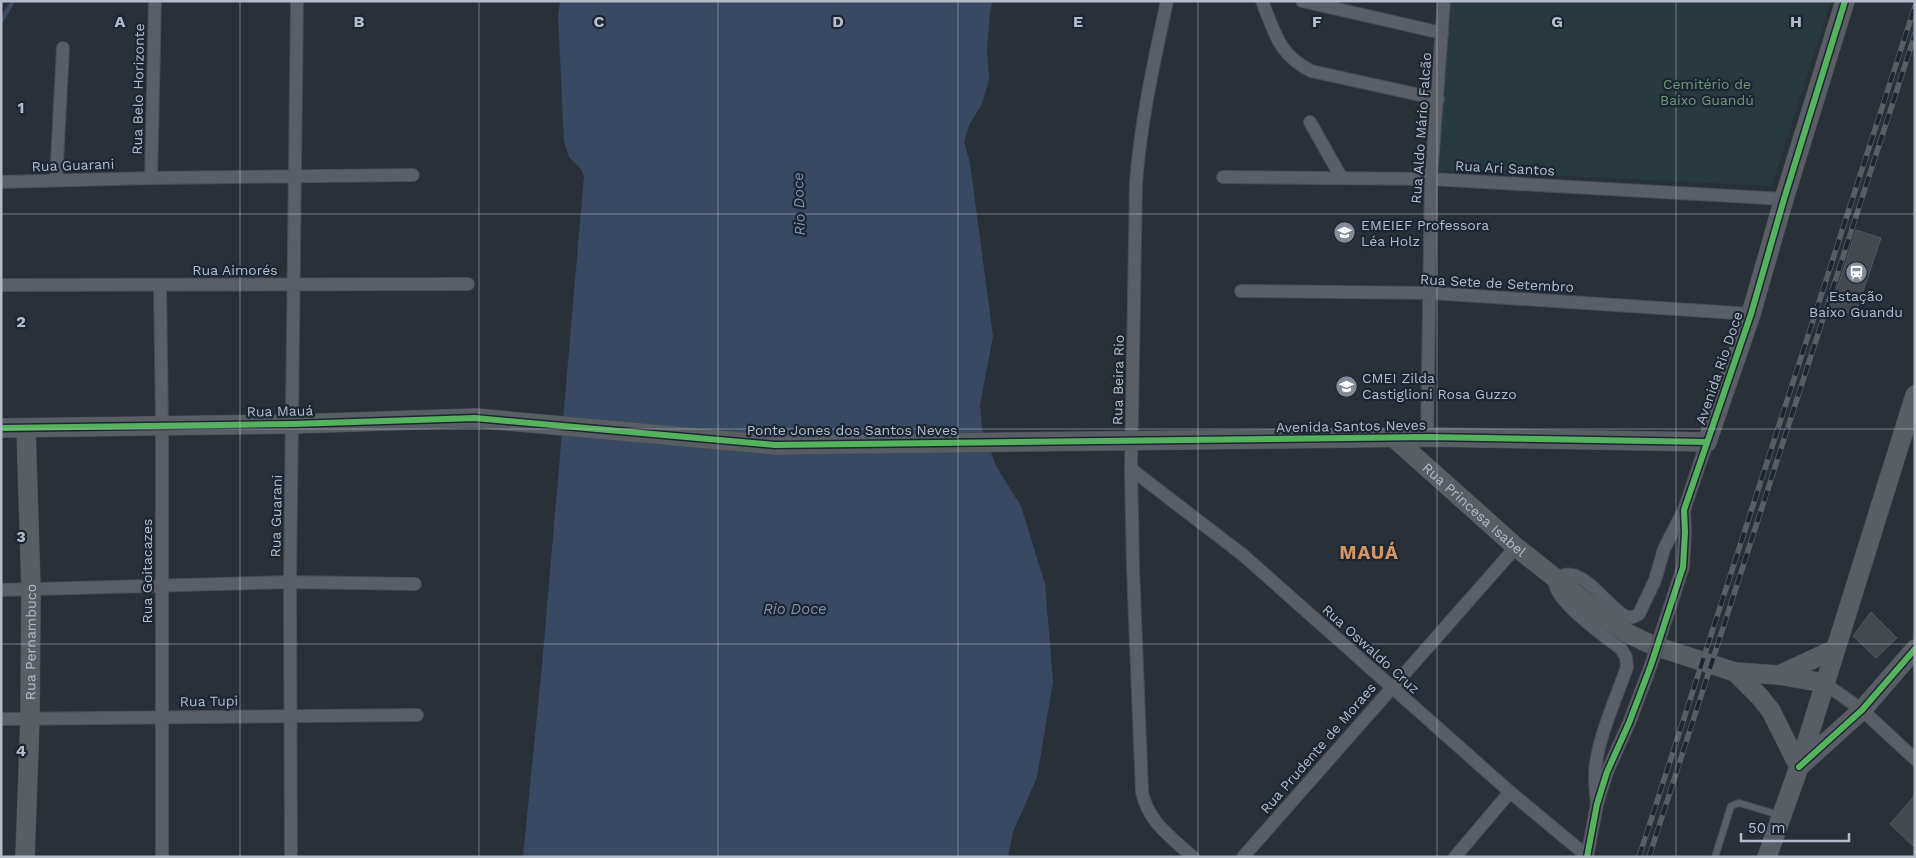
<svg xmlns="http://www.w3.org/2000/svg" width="1916" height="858" font-family="'Work Sans',sans-serif">
  <style>
    .green { fill: #273a3e }
    .water { fill: #384963 }
    .lines { fill: none; stroke-linecap: round; stroke-linejoin: round }
    .stream { stroke: #384963; stroke-width: 4.5 }
    .building { fill: #444950; stroke: #52575f }
    .lane-casing { stroke: #484c53; stroke-width: 8 }
    .street-casing { stroke: #484c53; stroke-width: 14 }
    .secondary-casing { stroke: #484c53; stroke-width: 20 }
    .lane { stroke: #5a5e66; stroke-width: 6 }
    .street { stroke: #5a5e66; stroke-width: 12 }
    .secondary { stroke: #595d64; stroke-width: 19 }
    .rail-casing { stroke: #595d64; stroke-width: 5.5 }
    .rail { stroke: #1d2633; stroke-width: 4; stroke-dasharray: 11; stroke-linecap: butt }
    .street-bridge-casing { stroke: #484c53; stroke-width: 14; stroke-linecap: butt }
    .street-bridge { stroke: #5a5e66; stroke-width: 12 }
    .cycleway-casing { stroke: #1d2633; stroke-width: 9 }
    .cycleway { stroke: #56b35d; stroke-width: 6 }
    .grid { fill: none; stroke: #b4bcc9; stroke-width: 1; stroke-opacity: 0.55 }
    .labels { text-anchor: middle; dominant-baseline: central; stroke-width: 4.5; stroke-linejoin: round; paint-order: stroke }
    .park-label { font-size: 14px; fill: #6b9a76; stroke: #1d2633 }
    .street-label { font-size: 14px; fill: #b4bcc9; stroke: #1d2633 }
    .poi-label { font-size: 14px; fill: #b4bcc9; stroke: #1d2633; text-anchor: start }
    .water-label { font-size: 15px; font-style: italic; fill: #7c92b1; stroke: #1d2633 }
    .district-label { font-size: 19px; font-weight: bold; letter-spacing: 1px; fill: #d59563; stroke: #1d2633 }
    .grid-label { font-size: 16px; text-anchor: middle; font-weight: bold; fill: #b4bcc9; stroke: #1d2633; stroke-width: 4.5; stroke-linejoin: round; paint-order: stroke }
  </style>
  <rect width="100%" height="100%" fill="#2a3038"/>
  <path class="green" d="M1440 1H1831L1772 186 1438 170Z"/>
  <path class="water" d="M560 1H993L990 11 987 50 989 79 982 104 969 125 964 142 970 163 993 336 980 405 982 429 996 466 1021 506 1045 584 1053 682 1037 777 1013 832 1008 857H523L542 665 584 176 581 169 569 157 564 141 558 16Z"/>
  <g class="lines">
    <path class="stream" d="M1 21 13 1"/>
  </g>
  <path class="building" d="M1856 230 1881 238 1855 315 1831 307Z
    M1871 612 1897 638 1876 658 1853 636Z
    M1915 795V848L1890 824Z"/>
  <g class="lines">
    <defs>
      <path id="lane" d="M1715 857 1731 806 1739 803 1779 815"/>
      <path id="street" d="M1167 1C1154 61 1141 120 1136 182L1131 469 1133 568 1142 792C1148 822 1171 837 1193 857
        M1262 1C1275 33 1278 54 1311 71L1438 99
        M1302 1 1442 33
        M1310 122 1341 177
        M1223 177 1431 179 1784 199
        M151 178 155 1
        M56 180 63 48
        M1 182 151 178 413 175
        M1 285 468 284
        M160 285 162 425V857
        M1241 291 1431 293 1751 314
        M1427 437 1431 179 1444 1
        M1131 469 1243 555 1510 792 1587 856
        M1 590 290 582 415 584
        M1660 637 1683 567 1685 532 1684 510 1707 442
        M1824 683 1862 710 1915 759
        M1 719 417 715
        M1597 804C1596 795 1595 785 1595 776 1595 744 1616 699 1627 667L1626 657 1621 649C1610 640 1542 593 1558 578 1562 575 1568 574 1573 575 1593 580 1614 614 1628 617 1632 618 1636 616 1639 614L1655 580 1664 549 1684 510
        M291 857 290 582 297 1
        M1243 857 1516 547
        M1455 857 1510 792
        M1587 857 1597 804 1607 772 1629 723 1651 665"/>
      <g id="secondary">
        <path d="M1 428 293 424 475 418 775 445 1427 437 1707 442 1751 314 1784 199 1845 1"/>
        <path id="s1" d="M1393 437 1516 547 1598 612 1627 633 1652 645 1735 672 1779 675 1824 683"/>
        <path d="M1735 672 1760 697 1771 711 1799 767"/>
        <path d="M1779 675 1835 649"/>
        <path d="M1800 766 1862 710 1915 649"/>
        <path id="s2" d="M25 857 30 718 31 589 26 428"/>
        <path d="M1767 857 1799 767 1915 395"/>
      </g>
    </defs>
    <use href="#lane" class="lane-casing"/>
    <use href="#street" class="street-casing"/>
    <use href="#secondary" class="secondary-casing"/>
    <use href="#lane" class="lane"/>
    <use href="#street" class="street"/>
    <use href="#secondary" class="secondary"/>
    <defs>
      <path id="rail" d="M1639 857 1915 6
        M1649 857 1915 34"/>
    </defs>
    <use href="#rail" class="rail-casing"/>
    <use href="#rail" class="rail"/>
    <defs>
      <path id="street-bridge" d="M1651 665 1660 637"/>
    </defs>
    <use href="#street-bridge" class="street-bridge-casing"/>
    <use href="#street-bridge" class="street-bridge"/>
    <defs>
      <path id="cycleway" d="M1 428 293 424 475 418 775 445 1427 437 1707 442
        M1799 767 1862 710 1915 649
        M1587 857 1597 804 1607 772 1629 723 1651 665 1683 567 1685 532 1684 510 1751 314 1784 199 1845 1"/>
    </defs>
    <use href="#cycleway" class="cycleway-casing"/>
    <use href="#cycleway" class="cycleway"/>
  </g>
  <path class="grid" d="M240 1V857M479 1V857M718 1V857M958 1V857M1198 1V857M1437 1V857M1676 1V857M1 214H1915M1 429H1915M1 644H1915"/>
  <defs>
    <symbol id="school-disc" viewBox="-11 -11 22 22"><circle r="9.5" fill="#848b96" stroke="#1d2633"/><path d="M0-5L7-2L0 1L-7-2ZM-4 1L0 2.5L4 1V4Q0 6-4 4Z" fill="#fff"/></symbol>
    <symbol id="station-disc" viewBox="-11 -11 22 22"><circle r="9.5" fill="#848b96" stroke="#1d2633"/><path d="M-3-6H3Q5-6 5-4V2Q5 4 3 4L4.5 6H3L1.5 4h-3L-3 6H-4.5L-3 4Q-5 4-5 2V-4Q-5-6-3-6ZM-3.5-4v3h7v-3ZM-3.5 1v1.5H-2V1ZM2 1v1.5H3.5V1Z" fill="#fff"/></symbol>
  </defs>
  <g fill-rule="evenodd">
    <use href="#school-disc" x="1332" y="220" width="25" height="25"/>
    <use href="#station-disc" x="1844" y="260" width="25" height="25"/>
    <use href="#school-disc" x="1334" y="374" width="25" height="25"/>
  </g>
  <g class="labels">
    <g class="park-label">
      <text x="1707" y="84">Cemitério de<tspan x="1707" dy="16">Baixo Guandú</tspan></text>
    </g>
    <g class="street-label">
      <text transform="translate(138 89) rotate(-89)">Rua Belo Horizonte</text>
      <text transform="translate(1421 128) rotate(-86)">Rua Aldo Mário Falcão</text>
      <text transform="translate(73 165) rotate(-2)">Rua Guarani</text>
      <text transform="translate(1505 168) rotate(3)">Rua Ari Santos</text>
      <text x="235" y="270">Rua Aimorés</text>
      <text transform="translate(1497 283) rotate(3)">Rua Sete de Setembro</text>
      <text transform="translate(1719 368) rotate(-71)">Avenida Rio Doce</text>
      <text transform="translate(1118 380) rotate(-89)">Rua Beira Rio</text>
      <text transform="translate(280 411) rotate(-1)">Rua Mauá</text>
      <text transform="translate(1351 426) rotate(-1)">Avenida Santos Neves</text>
      <text x="852" y="430">Ponte Jones dos Santos Neves</text>
      <text stroke="none"><textPath href="#s1" startOffset="109">Rua Princesa Isabel</textPath></text>
      <text transform="translate(276 516) rotate(-89)">Rua Guarani</text>
      <text transform="translate(147 571) rotate(-90)">Rua Goitacazes</text>
      <text stroke="none"><textPath href="#s2" startOffset="215">Rua Pernambuco</textPath></text>
      <text transform="translate(1371 649) rotate(42)">Rua Oswaldo Cruz</text>
      <text transform="translate(209 701) rotate(-1)">Rua Tupi</text>
      <text transform="translate(1318 748) rotate(-49)">Rua Prudente de Moraes</text>
    </g>
    <g class="poi-label">
      <text x="1361" y="225">EMEIEF Professora<tspan x="1361" dy="16">Léa Holz</tspan></text>
      <text x="1856" y="296" text-anchor="middle">Estação<tspan x="1856" dy="16">Baixo Guandu</tspan></text>
      <text x="1362" y="378">CMEI Zilda<tspan x="1362" dy="16">Castiglioni Rosa Guzzo</tspan></text>
    </g>
    <g class="water-label">
      <text transform="translate(799 204) rotate(-92)">Rio Doce</text>
      <text x="795" y="609">Rio Doce</text>
    </g>
    <g class="district-label">
      <text x="1369" y="552">MAUÁ</text>
    </g>
  </g>
  <g class="grid-label">
    <text x="120" y="27">A</text>
    <text x="359" y="27">B</text>
    <text x="599" y="27">C</text>
    <text x="838" y="27">D</text>
    <text x="1078" y="27">E</text>
    <text x="1317" y="27">F</text>
    <text x="1557" y="27">G</text>
    <text x="1796" y="27">H</text>
    <text x="21" y="113">1</text>
    <text x="21" y="327">2</text>
    <text x="21" y="542">3</text>
    <text x="21" y="756">4</text>
  </g>
  <rect width="1916" height="858" fill="none" stroke="#b4bcc9" stroke-width="5"/>
  <path d="M1741 833v8h108v-8" fill="none" stroke="#b4bcc9" stroke-width="2.5"/>
  <text x="1748" y="833" font-size="15" fill="#b4bcc9" stroke="#1d2633" stroke-width="4" paint-order="stroke">50 m</text>
</svg>
